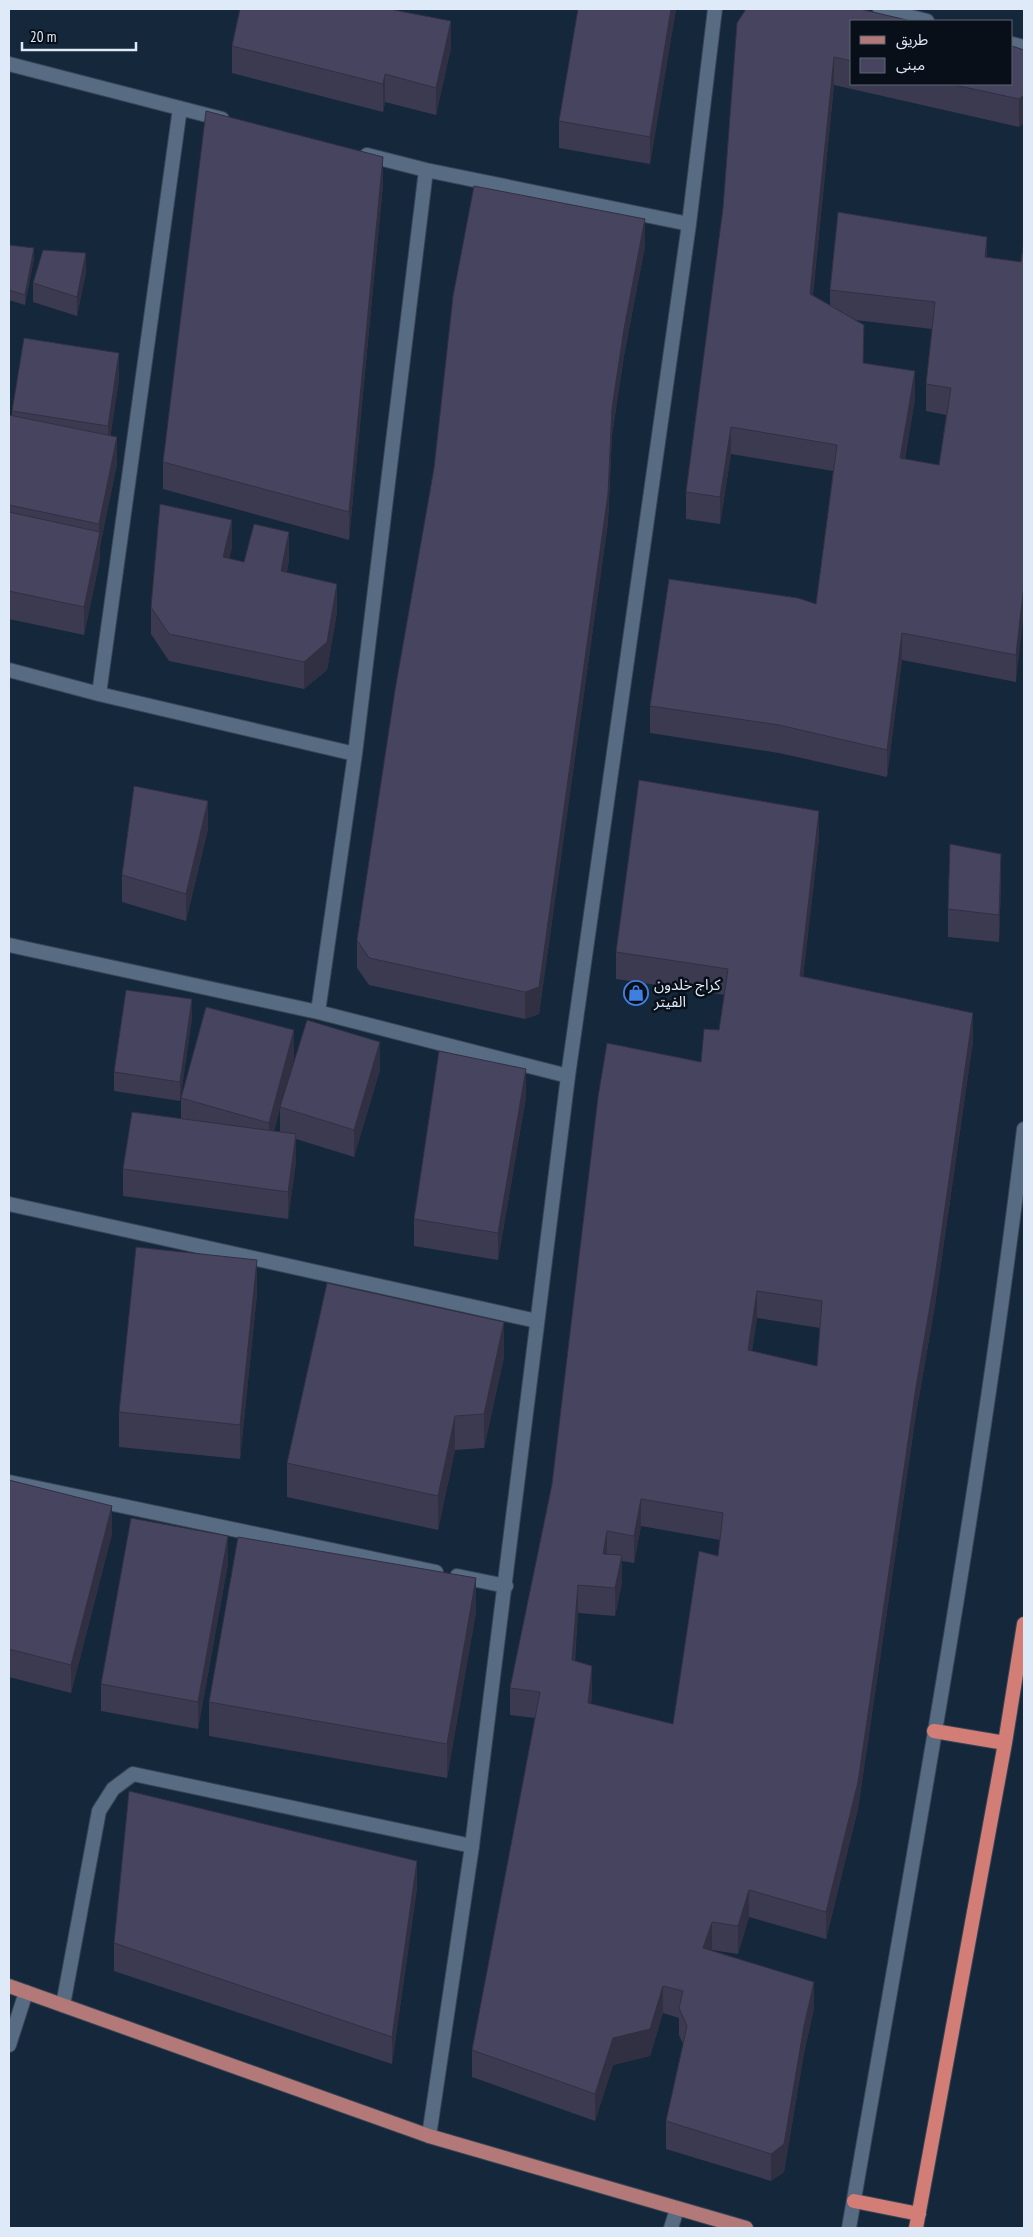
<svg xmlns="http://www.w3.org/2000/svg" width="1033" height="2237" font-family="'PT Sans Narrow','Noto Sans Arabic',sans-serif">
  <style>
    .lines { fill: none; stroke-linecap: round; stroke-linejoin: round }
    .service-casing { stroke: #374455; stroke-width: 16 }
    .minor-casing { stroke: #374455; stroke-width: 16 }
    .secondary-casing { stroke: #374455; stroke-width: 16 }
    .primary-casing { stroke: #374455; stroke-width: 16 }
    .trunk-casing { stroke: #374455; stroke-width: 16 }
    .service { stroke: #576b82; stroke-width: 14 }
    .minor { stroke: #576b82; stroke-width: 14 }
    .secondary { stroke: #576b82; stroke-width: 14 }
    .primary { stroke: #b37979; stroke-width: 14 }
    .trunk { stroke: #d27e76; stroke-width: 14 }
    .wall { fill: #3c3a51; fill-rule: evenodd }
    .shaded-wall { fill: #313042 }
    .building { fill: #46445e; stroke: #313042; fill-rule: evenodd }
    .labels { text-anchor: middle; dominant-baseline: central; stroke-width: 5; stroke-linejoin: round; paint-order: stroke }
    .poi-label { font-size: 15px; fill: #dfeaf8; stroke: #080f18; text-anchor: start }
  </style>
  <rect width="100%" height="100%" fill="#15273a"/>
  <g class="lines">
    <defs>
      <path id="service" d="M63 2005 99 1811 113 1789 133 1774 472 1846
        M9 2045 26 1992"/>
      <path id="minor" d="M880 9 927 21
        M1012 44 1024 47
        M9 64 222 119
        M367 155 426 170 689 224
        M9 670 99 694 355 754
        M99 694 180 108
        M9 945 318 1012 568 1076
        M318 1012 355 754 426 170
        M9 1204 537 1321
        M9 1482 436 1572
        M457 1576 506 1586
        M429 2136 472 1846 568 1076 689 224 715 9
        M671 2228 677 2209"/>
      <path id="secondary" d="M849 2228C912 1863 980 1498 1024 1129"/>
      <path id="primary" d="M9 1986 429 2136 746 2228"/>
      <path id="trunk" d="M934 1731 1005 1743
        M854 2201 919 2214
        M916 2228 1005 1743 1024 1624"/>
    </defs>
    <use href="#service" class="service-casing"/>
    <use href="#minor" class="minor-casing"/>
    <use href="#secondary" class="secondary-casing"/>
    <use href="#primary" class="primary-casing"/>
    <use href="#trunk" class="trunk-casing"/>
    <use href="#service" class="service"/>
    <use href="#minor" class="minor"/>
    <use href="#secondary" class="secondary"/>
    <use href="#primary" class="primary"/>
    <use href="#trunk" class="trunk"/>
  </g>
  <path class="wall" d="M240 9H398V11L451 48 436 115 385 102 383 112 232 73V46Z
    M578 9H676L650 164 559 148V121Z
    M852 21V84H1012L1024 50V123L1019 127 834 85 813 295 830 305V290L987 257 1021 262 1016 682 902 660 887 777 779 753 650 733V706L816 604 833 471 731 454 720 524 686 519V492L723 208ZM855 320 932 329 926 384V411L946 415 939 465 905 459 915 399 864 364Z
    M383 184 349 540 163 489V462Z
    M9 245 34 258 25 305 9 300Z
    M645 246 624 356 612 435 608 522 539 1014 525 1019 369 985 357 968V940Z
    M86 272 77 316 33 302V283Z
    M119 380 110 436 117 464 100 546V559L84 635 9 619V415H12V411Z
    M232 547 229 559 244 562 289 560 287 572 337 612 327 670 304 689 169 661 151 634V607Z
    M208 829 186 921 122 902V875Z
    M819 838 803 977 973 1041 935 1305 916 1414 858 1809 826 1939 749 1917 738 1954 712 1950H711L814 2009 804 2053 784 2172 771 2181 666 2149V2121L683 2044 679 2035V2018L663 2013 650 2056 613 2065 595 2121 472 2077V2050L535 1718 510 1715V1688L701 1062 719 1030 725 995 616 979V952ZM757 1318 820 1328 817 1366 752 1351ZM641 1526 720 1540 718 1556 673 1724 591 1704 592 1693 575 1661 578 1613 615 1616 622 1583V1561L634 1563Z
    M1001 881 999 942 948 937V909Z
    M192 1018 180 1101 114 1091V1072Z
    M294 1058 282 1101 380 1070 354 1157 296 1139V1162L288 1219 123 1196V1169L181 1118V1098ZM280 1108V1132L274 1131Z
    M526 1097 498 1260 414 1246V1219Z
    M257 1294 240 1459 119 1447V1412Z
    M504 1357 484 1448 455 1450 438 1530 287 1497V1463Z
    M9 1480 112 1534 71 1693 9 1677Z
    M228 1564 198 1729 101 1711V1684Z
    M476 1612 447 1778 209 1736V1702Z
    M417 1888 392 2064 114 1971V1943Z"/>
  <path class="shaded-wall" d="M671 9H676L650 164V137Z
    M451 21V48L436 115V88Z
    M834 57V85L810 321V294Z
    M385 74V102L383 112V84Z
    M1024 95V123L1019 127V99Z
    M383 157V184L349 540V512Z
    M645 219V246L624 356 612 435 608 522 539 1014 525 1019V992L624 329Z
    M987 237V264L985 257Z
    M34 248V258L25 305V295Z
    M86 253V272L77 316V297Z
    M119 353V380L108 454V426Z
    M915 371V399L900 485V458Z
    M731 427V454L720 524V497Z
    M117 437V464L100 546V559L84 635V607L99 536V524Z
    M232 520V547L223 584V557Z
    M289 532V560L281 598V571Z
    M337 584V612L327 670 304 689V662Z
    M1024 585V612L1016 682V655Z
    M902 633V660L887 777V750Z
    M208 801V829L186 921V894Z
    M819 811V838L800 1004V976Z
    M1001 854V881L999 942V915Z
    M192 999V1018L180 1101V1082Z
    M973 1013V1041L935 1305 916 1414 858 1809 826 1939V1912L916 1387Z
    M294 1030V1058L269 1150V1123Z
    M380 1042V1070L354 1157V1130Z
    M526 1069V1097L498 1260V1233Z
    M296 1134V1162L288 1219V1192Z
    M257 1260V1294L240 1459V1425Z
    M757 1291V1318L748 1377V1350Z
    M504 1322V1357L484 1448V1414Z
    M455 1416V1450L438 1530V1496Z
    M641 1499V1526L634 1563V1536Z
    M112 1506V1534L71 1693V1665Z
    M607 1531V1559L603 1554Z
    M228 1536V1564L198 1729V1702Z
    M622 1555V1583L615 1616V1588Z
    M476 1578V1612L447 1778V1744Z
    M578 1585V1613L572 1688V1660Z
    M592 1666V1693L588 1731V1703Z
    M417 1861V1888L392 2064V2037Z
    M749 1890V1917L738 1954V1926Z
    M712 1922V1950L703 1975V1948Z
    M814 1982V2009L804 2053 784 2172 771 2181V2154L804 2026Z
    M663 1986V2013L650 2056 613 2065 595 2121V2094L613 2038Z"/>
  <path class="building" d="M240 9H394V10L451 21 436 88 385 74 383 84 232 46Z
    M578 9H671L650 137 559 121Z
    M746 9H860L911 21H852V61L834 57 810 294 864 325 863 363 915 371 900 458 939 465 951 388 926 384 935 302 830 290 838 212 987 237 985 257 1021 262 1024 240V585L1016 655 902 633 887 750 779 725 650 706 669 579 798 598 816 604 837 445 731 427 720 497 686 492 723 208 737 23Z
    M1012 46 1024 50V95L1019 99 950 84H1012Z
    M206 111 383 157 349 512 163 462Z
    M474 186 645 219 624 329 612 408 608 494 539 987 525 992 369 958 357 940 395 690 434 468 453 296Z
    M9 245 34 248 25 295 9 290Z
    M43 250 86 253 77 297 33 283Z
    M24 338 119 353 108 426 12 411Z
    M9 415 117 437 99 524 9 505Z
    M160 504 232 520 223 557 244 562 254 524 289 532 281 571 337 584 327 642 304 662 169 634 151 607Z
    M9 512 100 532 84 607 9 591Z
    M639 780 819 811 800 976 973 1013 935 1277 916 1387 858 1782 826 1912 749 1890 738 1926 712 1922 703 1948 814 1982 804 2026 784 2144 771 2154 666 2121 687 2026 679 2008 683 1991 663 1986 650 2029 613 2038 595 2094 472 2050 540 1692 510 1688 552 1484 598 1097 607 1043 701 1062 704 1029 719 1030 728 969 616 952ZM757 1291 822 1301 817 1366 748 1350ZM641 1499 723 1513 718 1556 699 1551 673 1724 588 1703 592 1666 572 1660 578 1585 615 1588 622 1555 603 1554 607 1531 634 1536Z
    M134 786 208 801 186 894 122 875Z
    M950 844 1001 854 999 915 948 909Z
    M126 990 192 999 180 1082 114 1072Z
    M206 1007 294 1030 269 1123 181 1098Z
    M307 1020 380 1042 354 1130 280 1107Z
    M439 1051 526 1069 498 1233 414 1219Z
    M132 1112 296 1134 288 1192 123 1169Z
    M136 1247 257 1260 240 1425 119 1412Z
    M327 1283 504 1322 484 1414 455 1416 438 1496 287 1463Z
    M9 1480 112 1506 71 1665 9 1649Z
    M131 1518 228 1536 198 1702 101 1684Z
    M238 1537 476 1578 447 1744 209 1702Z
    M129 1791 417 1861 392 2037 114 1943Z"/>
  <defs>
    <symbol id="shop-ring" viewBox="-11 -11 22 22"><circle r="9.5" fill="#080f18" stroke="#3f7fe0" stroke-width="1.5"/><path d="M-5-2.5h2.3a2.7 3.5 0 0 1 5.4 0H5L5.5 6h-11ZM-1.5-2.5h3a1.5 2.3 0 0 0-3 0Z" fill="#3f7fe0"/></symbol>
  </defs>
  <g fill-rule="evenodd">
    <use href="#shop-ring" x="622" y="979" width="28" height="28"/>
  </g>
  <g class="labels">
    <g class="poi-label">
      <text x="654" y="984">كراج خلدون<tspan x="654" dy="17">الفيتر</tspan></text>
    </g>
  </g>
  <rect width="1033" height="2237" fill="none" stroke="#dfeaf8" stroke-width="20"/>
  <rect x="850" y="20" width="162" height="65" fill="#080f18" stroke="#5e6772"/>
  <rect x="860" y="36" width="25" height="8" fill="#b37979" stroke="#5e6772"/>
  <text x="896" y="45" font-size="15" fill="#dfeaf8">طريق</text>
  <rect x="860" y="58" width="25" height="15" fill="#46445e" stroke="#5e6772"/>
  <text x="896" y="70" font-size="15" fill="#dfeaf8">مبنى</text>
  <path d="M22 42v8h114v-8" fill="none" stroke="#dfeaf8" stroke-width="2.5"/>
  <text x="30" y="42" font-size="15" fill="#dfeaf8" stroke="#080f18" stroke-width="4" paint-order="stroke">20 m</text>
</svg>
